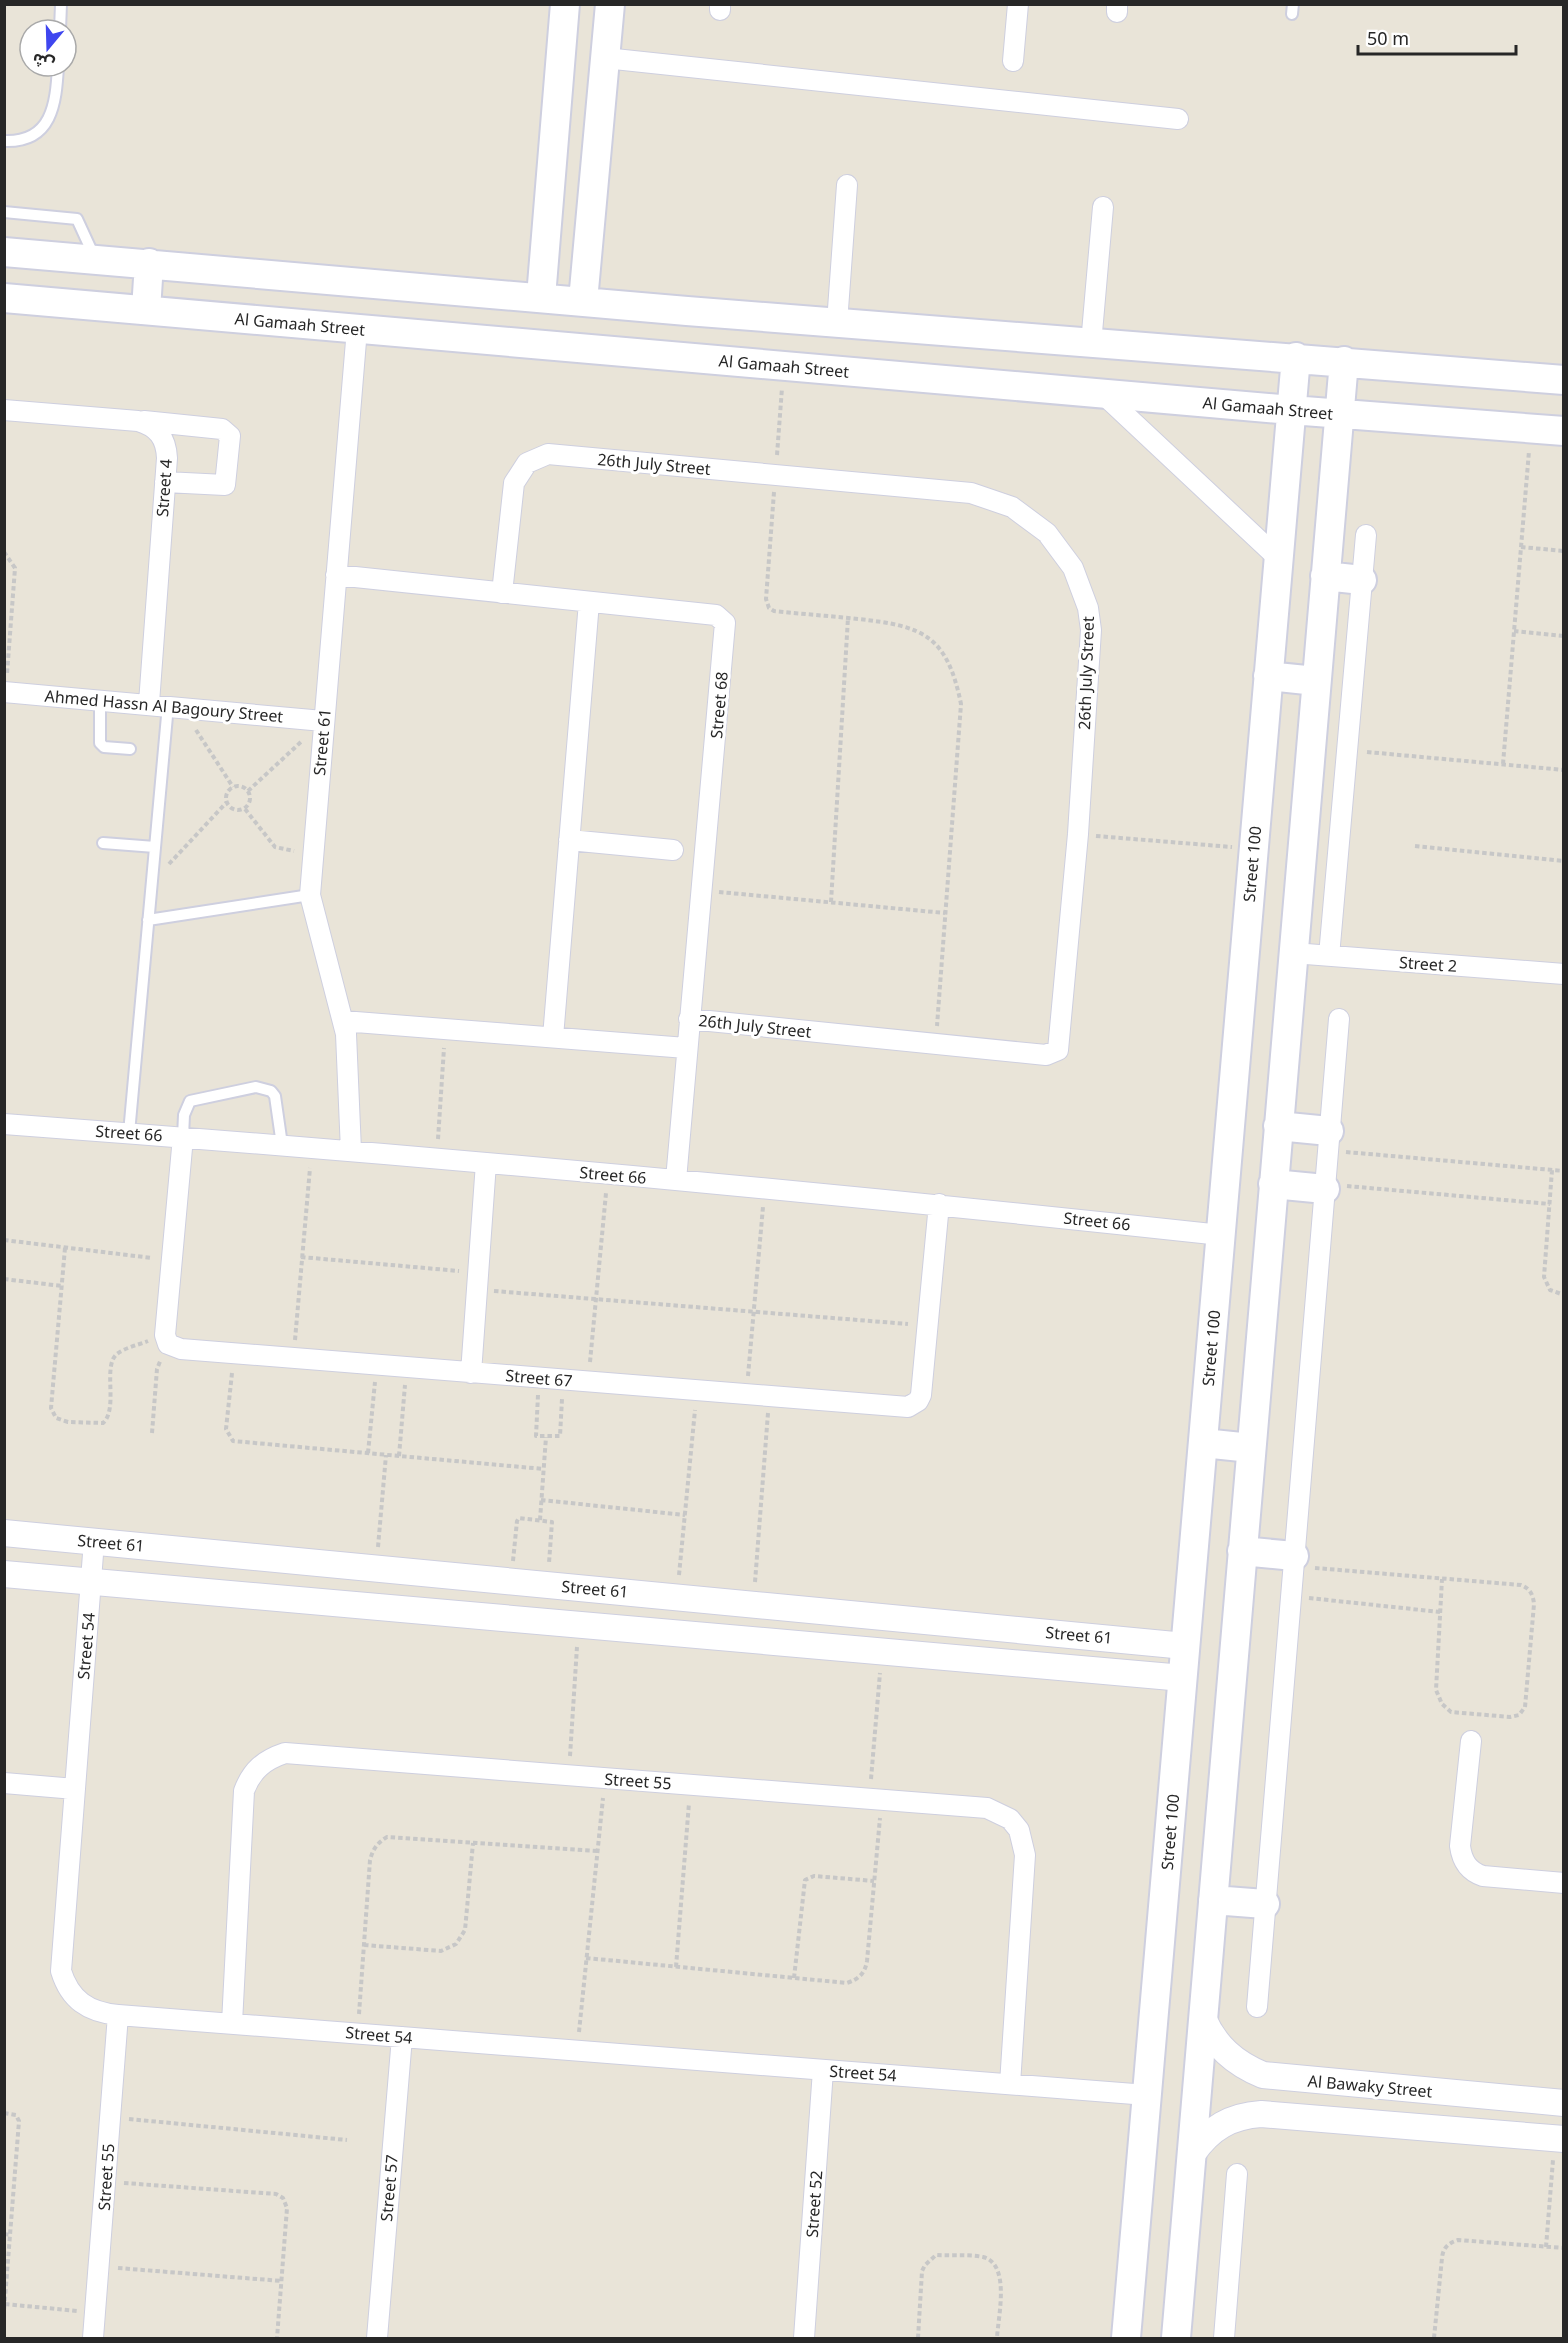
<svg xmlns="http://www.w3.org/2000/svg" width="1568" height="2343" font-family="'Noto Sans','Noto Sans Arabic',sans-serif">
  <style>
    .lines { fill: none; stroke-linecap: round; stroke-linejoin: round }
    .service-casing { stroke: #cecfdf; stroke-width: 14 }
    .minor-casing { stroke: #cecfdf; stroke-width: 22 }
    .tertiary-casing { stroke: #cecfdf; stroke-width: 28 }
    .secondary-casing { stroke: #cecfdf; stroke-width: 32 }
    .path { stroke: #c7c7c7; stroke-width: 4; stroke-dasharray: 4.5 3; stroke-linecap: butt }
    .service { stroke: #fff; stroke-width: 10 }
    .minor { stroke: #fff; stroke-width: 20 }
    .tertiary { stroke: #fff; stroke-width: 26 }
    .secondary { stroke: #fff; stroke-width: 28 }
    .labels { text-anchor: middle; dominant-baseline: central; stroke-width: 6; stroke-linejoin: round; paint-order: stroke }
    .street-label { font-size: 16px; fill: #272727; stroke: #fff }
  </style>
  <rect width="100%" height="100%" fill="#e9e4d8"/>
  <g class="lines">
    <defs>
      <path id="service" d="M1292 14 1293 4
        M60 30 61 4
        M4 141C52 143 56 104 58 66
        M4 212 77 219 94 256
        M100 700V743L104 747 130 749
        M103 843 155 847
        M148 920 310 895
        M129 1133 168 705
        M183 1137 184 1115 190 1101 256 1087 271 1091 275 1096 282 1145"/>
      <path id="minor" d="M720 10V4
        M1117 12V4
        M605 58 1178 119
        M1013 61 1018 4
        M837 323 847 185
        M1091 344 1103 207
        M1103 394 1278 558
        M4 410 138 421C158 427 166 438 167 458L149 703
        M144 421 222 429 230 436 225 485 165 482
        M336 575 716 615 725 623 676 1180
        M502 593 514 483 527 463 548 454 971 493 1012 507 1047 533 1073 568 1088 608 1091 630 1078 834 1058 1050 1046 1055 689 1019
        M4 692 323 721
        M569 840 673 850
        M1293 953 1564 974
        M1329 956 1366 535
        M343 1021 686 1048
        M553 1037 589 602
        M4 1124C411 1154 816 1191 1221 1235
        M183 1137 165 1335 168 1344 181 1349 908 1407 918 1401 921 1395 939 1204
        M351 1151 346 1034 310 895 357 329
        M471 1373 486 1163
        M94 1541 61 1971C70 2000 88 2012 118 2015L1147 2095
        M1471 1741 1460 1846C1462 1861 1468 1871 1483 1876L1564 1883
        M4 1783 75 1789
        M1257 2007 1339 1019
        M232 2023 244 1791C252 1770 264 1760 285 1753L987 1808 1010 1819 1019 1830 1025 1855 1010 2084
        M93 2338 118 2015
        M377 2338 402 2037
        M804 2338 823 2070
        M1224 2338 1237 2174"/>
      <path id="tertiary" d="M4 1533 1185 1646
        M4 1574 1183 1678
        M1203 2018C1215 2046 1234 2063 1263 2075L1564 2103
        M1193 2153C1210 2128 1231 2116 1261 2114L1564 2139"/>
      <path id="secondary" d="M4 252 687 311 1564 380
        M541 297 565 4
        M4 298 1291 410 1564 431
        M583 301 610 4
        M146 310 149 263
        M1325 576 1362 580
        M1268 676 1316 681
        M1278 1126 1329 1131
        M1273 1184 1325 1189
        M1203 1443 1251 1448
        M1242 1551 1294 1556
        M1213 1900 1265 1904
        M1126 2338 1296 357
        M1176 2338 1344 361"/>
    </defs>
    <use href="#service" class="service-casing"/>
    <use href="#minor" class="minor-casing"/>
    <use href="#tertiary" class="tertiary-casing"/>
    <use href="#secondary" class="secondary-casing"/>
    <path class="path" d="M777 455 782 388
      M774 492 766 599 769 608 774 611C802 614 830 616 858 619 923 626 947 635 961 704L937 1026
      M1521 547 1564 551
      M4 552 15 568 7 674
      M1514 631 1564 636
      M196 730 233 787
      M1367 752 1564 770
      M1503 764 1529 451
      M226 798a12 12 0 1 1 24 0a12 12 0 1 1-24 0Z
      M248 791 302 741
      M245 809 275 847 294 851
      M1096 836 1232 847
      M1415 846 1564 861
      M169 864 226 803
      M719 892 945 913
      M831 902 848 618
      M438 1139 444 1048
      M1346 1152 1564 1171
      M1552 1170 1544 1277 1550 1290 1564 1295
      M1347 1186 1550 1204
      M4 1240 152 1258
      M65 1248 51 1408 56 1418 68 1422 103 1423C119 1408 102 1366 117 1354 124 1348 138 1345 148 1341
      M301 1257 459 1271
      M4 1279 62 1286
      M494 1291 908 1324
      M295 1340 310 1168
      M590 1362 606 1193
      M232 1373 226 1429 233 1441 544 1469
      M748 1376 763 1207
      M538 1395 536 1436H560L562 1399
      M152 1433 157 1369 161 1359
      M368 1453 375 1382
      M399 1456 405 1385
      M541 1500 685 1515
      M540 1520 546 1437
      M378 1547 386 1455
      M513 1561 517 1521 519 1518 552 1522 549 1563
      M1315 1568 1521 1585C1530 1589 1533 1594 1534 1604L1525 1707 1519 1715 1510 1717 1451 1712 1442 1704 1436 1690 1442 1579
      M679 1575 695 1410
      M755 1582 768 1413
      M1309 1598 1440 1612
      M570 1756 577 1647
      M871 1779 880 1673
      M364 1945 441 1951 456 1944 465 1930 473 1843
      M586 1958 847 1983C859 1979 865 1973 867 1961L880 1818
      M676 1967 689 1803
      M794 1978 805 1880 814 1876 874 1881
      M359 2014 370 1860C373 1849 377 1843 387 1837L597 1851
      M579 2032 603 1798
      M4 2113 16 2115 19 2121 4 2311
      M129 2119 347 2140
      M124 2183 276 2194 283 2198 287 2208 277 2338
      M4 2234 11 2235
      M1546 2247 1553 2160
      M118 2268 282 2281
      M5 2304 77 2311
      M918 2338 922 2271 925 2265 936 2255C951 2256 968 2254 983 2257 1011 2264 998 2317 997 2338
      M1434 2338 1442 2258C1443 2248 1448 2243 1458 2240L1564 2248"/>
    <use href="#service" class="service"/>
    <use href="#minor" class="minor"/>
    <use href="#tertiary" class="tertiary"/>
    <use href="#secondary" class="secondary"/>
  </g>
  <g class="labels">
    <g class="street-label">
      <text transform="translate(300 324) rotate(5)">Al Gamaah Street</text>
      <text transform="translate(784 366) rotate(5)">Al Gamaah Street</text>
      <text transform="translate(1268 408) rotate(5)">Al Gamaah Street</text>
      <text transform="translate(654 464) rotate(5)">26th July Street</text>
      <text transform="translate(164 488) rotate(-86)">Street 4</text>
      <text transform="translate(1086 673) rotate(-88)">26th July Street</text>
      <text transform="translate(719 705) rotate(-85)">Street 68</text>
      <text transform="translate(164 706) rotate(5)">Ahmed Hassn Al Bagoury Street</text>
      <text transform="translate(322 742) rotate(-85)">Street 61</text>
      <text transform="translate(1252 864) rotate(-85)">Street 100</text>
      <text transform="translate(1428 964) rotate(4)">Street 2</text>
      <text transform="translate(755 1026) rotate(6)">26th July Street</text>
      <text transform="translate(129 1133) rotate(4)">Street 66</text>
      <text transform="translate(613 1175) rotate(5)">Street 66</text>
      <text transform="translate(1097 1221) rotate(6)">Street 66</text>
      <text transform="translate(1211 1348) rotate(-85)">Street 100</text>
      <text transform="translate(539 1378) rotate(5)">Street 67</text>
      <text transform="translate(111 1543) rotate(5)">Street 61</text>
      <text transform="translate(595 1589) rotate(5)">Street 61</text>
      <text transform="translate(1079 1635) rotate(5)">Street 61</text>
      <text transform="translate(86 1646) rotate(-85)">Street 54</text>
      <text transform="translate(638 1781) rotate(4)">Street 55</text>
      <text transform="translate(1170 1832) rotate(-85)">Street 100</text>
      <text transform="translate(379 2035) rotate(5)">Street 54</text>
      <text transform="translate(863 2073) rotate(4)">Street 54</text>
      <text transform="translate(1370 2086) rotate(5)">Al Bawaky Street</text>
      <text transform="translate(106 2177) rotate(-86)">Street 55</text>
      <text transform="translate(389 2188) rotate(-85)">Street 57</text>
      <text transform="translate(814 2204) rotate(-86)">Street 52</text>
    </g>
  </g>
  <rect width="1568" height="2343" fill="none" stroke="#272727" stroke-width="12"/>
  <g transform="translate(48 48) rotate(199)"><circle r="28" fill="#ffffff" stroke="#a9a9a9" stroke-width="1.5"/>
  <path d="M0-4.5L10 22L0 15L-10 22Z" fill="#3f46ef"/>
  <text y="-9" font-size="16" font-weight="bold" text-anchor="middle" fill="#272727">ش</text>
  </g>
  <path d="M1358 45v9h158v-9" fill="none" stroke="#272727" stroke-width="3"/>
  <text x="1367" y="45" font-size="18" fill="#272727" stroke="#ffffff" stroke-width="4.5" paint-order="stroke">50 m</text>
</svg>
